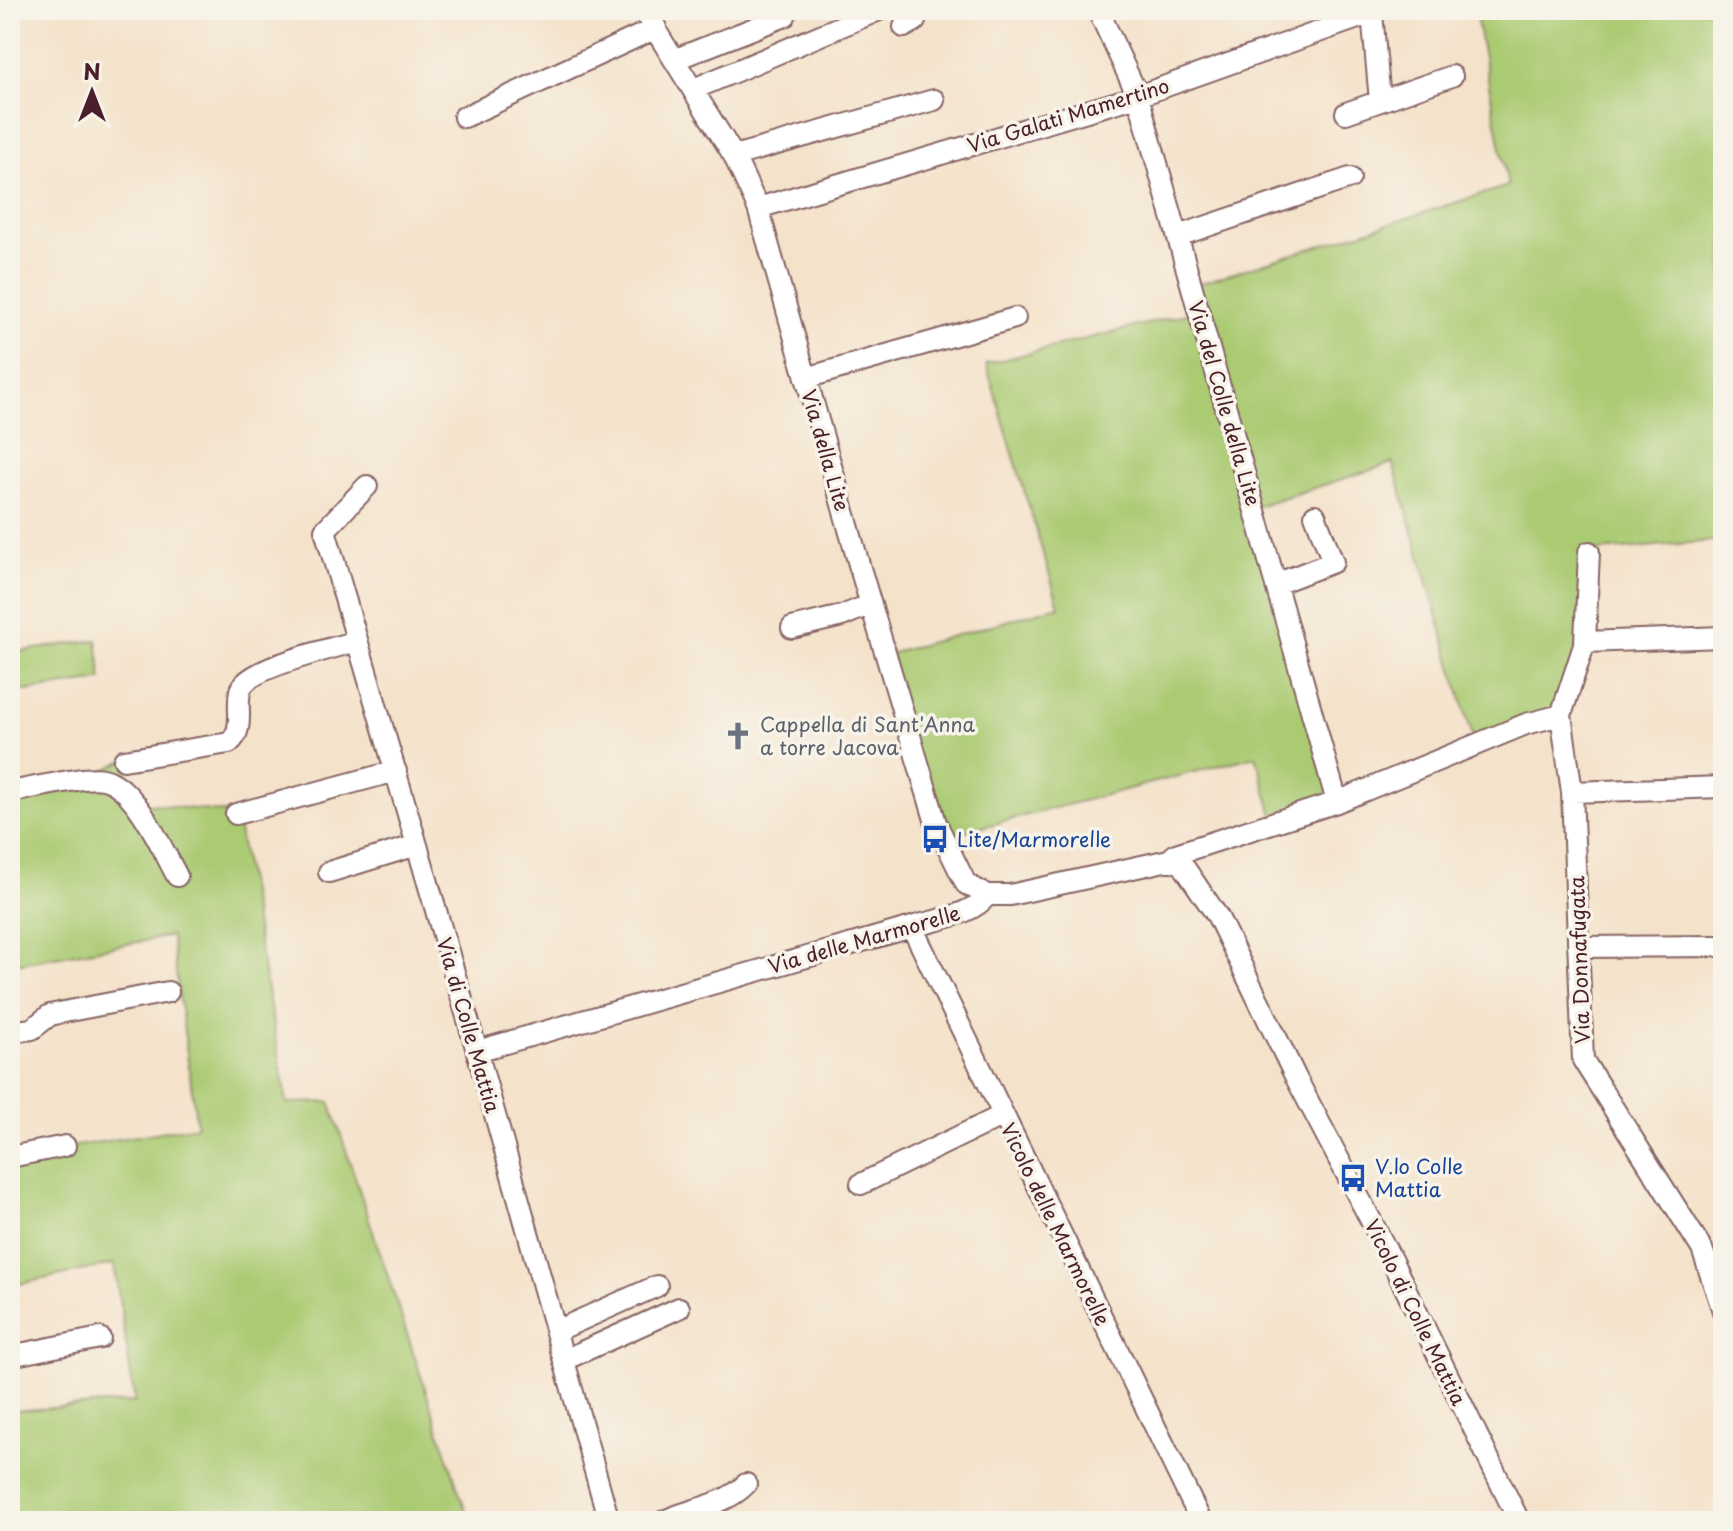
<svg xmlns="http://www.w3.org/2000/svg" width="1733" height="1531" font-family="'Playpen Sans',sans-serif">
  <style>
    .green { fill: #abcb73; stroke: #7a754f; stroke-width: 2 }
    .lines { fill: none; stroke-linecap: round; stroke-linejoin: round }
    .minor-casing { stroke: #866363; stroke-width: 24 }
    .minor { stroke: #fff; stroke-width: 20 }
    .labels { text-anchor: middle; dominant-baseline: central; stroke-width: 7; stroke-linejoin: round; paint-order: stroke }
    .street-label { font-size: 20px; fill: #4a1f2b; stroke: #f7f3e8 }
    .worship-label { font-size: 20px; fill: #5b616d; stroke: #f7f3e8; text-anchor: start }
    .transit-label { font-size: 20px; fill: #164399; stroke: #f7f3e8; text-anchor: start }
  </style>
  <rect width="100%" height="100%" fill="#f7f3e8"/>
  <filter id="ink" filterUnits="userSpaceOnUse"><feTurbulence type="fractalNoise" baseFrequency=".0125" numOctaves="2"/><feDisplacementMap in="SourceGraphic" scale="16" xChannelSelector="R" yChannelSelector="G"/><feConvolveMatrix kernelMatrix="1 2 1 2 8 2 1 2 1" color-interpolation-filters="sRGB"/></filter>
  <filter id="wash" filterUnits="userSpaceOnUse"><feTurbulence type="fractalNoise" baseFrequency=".006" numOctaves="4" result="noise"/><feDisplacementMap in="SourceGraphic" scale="32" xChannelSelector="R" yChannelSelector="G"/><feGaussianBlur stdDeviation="1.8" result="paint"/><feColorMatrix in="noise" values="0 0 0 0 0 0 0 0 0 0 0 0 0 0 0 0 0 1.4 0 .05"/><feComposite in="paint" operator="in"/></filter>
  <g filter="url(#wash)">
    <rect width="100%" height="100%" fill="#f4e2ca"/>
    <path class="green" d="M1475 10H1723V540L1589 552 1585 642 1561 715 1475 745 1393 463 1254 507 1337 802 1275 822 1256 756 935 839 886 655 1059 606 986 364 1198 311 1192 286 1508 186Z
      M97 640 102 680 10 693V653Z
      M124 760 134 802 236 814 287 1103 330 1102 469 1521H10V1411L135 1402 114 1264 10 1286V1157L197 1126 171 936 10 965V792L86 780Z"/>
  </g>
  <g filter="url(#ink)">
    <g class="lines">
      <defs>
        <path id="minor" d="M643 10 734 156 758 208 860 568 936 823 966 884 987 895H1010L1169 860 1176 854 1337 802 1526 724 1561 715
          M1098 10 1138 96 1337 802
          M1372 13 1380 101
          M904 27 915 21 918 10
          M676 59 785 16
          M694 89 879 10
          M1346 113 1452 76
          M464 117 656 28
          M734 156 934 100
          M758 208 1138 96 1372 13V10
          M1178 236 1350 178
          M806 378 1015 318
          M367 486 325 530 477 1051 609 1521
          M1276 584 1333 562 1315 515
          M792 628 842 616 871 604
          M1723 637 1585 642 1561 715 1572 792 1583 1060 1702 1249 1723 1311
          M1585 642 1589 552
          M124 760 229 743C245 730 236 709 240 691 245 668 334 648 357 641
          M10 792C29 789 87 775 103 779 135 785 162 849 177 876
          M1572 792 1723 787
          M236 814 396 771
          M1169 860 1182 864 1218 917 1296 1078 1387 1251 1519 1521
          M329 872 417 845
          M912 927 1201 1521
          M1578 947 1723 946
          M10 1032 32 1029 50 1015 64 1012 168 992
          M477 1051 912 927C934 920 974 915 987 895
          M10 1157 65 1146
          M861 1184 1003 1115
          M556 1331 657 1286
          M10 1356 100 1338
          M564 1360 679 1308
          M664 1521C691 1508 725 1506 746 1484"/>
      </defs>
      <use href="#minor" class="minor-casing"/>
      <use href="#minor" class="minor"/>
    </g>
  </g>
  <defs>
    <symbol id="church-bare" viewBox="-9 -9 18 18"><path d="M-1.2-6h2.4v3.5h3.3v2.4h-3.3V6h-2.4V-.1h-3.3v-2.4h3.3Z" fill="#6b7280" stroke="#f7f3e8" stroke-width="2.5" paint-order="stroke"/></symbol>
    <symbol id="bus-bare" viewBox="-9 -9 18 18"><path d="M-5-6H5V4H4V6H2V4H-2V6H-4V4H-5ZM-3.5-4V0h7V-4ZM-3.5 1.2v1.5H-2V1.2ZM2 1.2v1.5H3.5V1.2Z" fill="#1a4fb4" stroke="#f7f3e8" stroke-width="2.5" paint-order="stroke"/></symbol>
  </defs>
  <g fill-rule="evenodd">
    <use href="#church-bare" x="718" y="716" width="40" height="40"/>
    <use href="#bus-bare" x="915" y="819" width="40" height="40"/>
    <use href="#bus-bare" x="1333" y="1158" width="40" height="40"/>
  </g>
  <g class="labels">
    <g class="street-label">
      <text transform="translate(1068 115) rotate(-17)">Via Galati Mamertino</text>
      <text transform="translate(1225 403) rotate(74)">Via del Colle della Lite</text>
      <text transform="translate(826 450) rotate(74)">Via della Lite</text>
      <text transform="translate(864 939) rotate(-16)">Via delle Marmorelle</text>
      <text transform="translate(1579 960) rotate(-92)">Via Donnafugata</text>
      <text transform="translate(469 1025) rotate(74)">Via di Colle Mattia</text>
      <text transform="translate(1056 1224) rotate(64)">Vicolo delle Marmorelle</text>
      <text transform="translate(1416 1312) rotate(64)">Vicolo di Colle Mattia</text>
    </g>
    <g class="worship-label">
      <text x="760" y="724">Cappella di Sant'Anna<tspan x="760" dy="23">a torre Jacova</tspan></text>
    </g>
    <g class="transit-label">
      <text x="957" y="839">Lite/Marmorelle</text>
      <text x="1375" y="1166">V.lo Colle<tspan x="1375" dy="23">Mattia</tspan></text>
    </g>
  </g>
  <rect width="1733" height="1531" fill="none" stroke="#f7f3e8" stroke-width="40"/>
  <g transform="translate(92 92)" stroke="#f7f3e8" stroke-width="6" paint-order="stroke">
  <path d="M0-6L14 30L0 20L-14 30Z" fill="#4a1f2b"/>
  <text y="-12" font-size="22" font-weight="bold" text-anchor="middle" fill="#4a1f2b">N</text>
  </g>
</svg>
